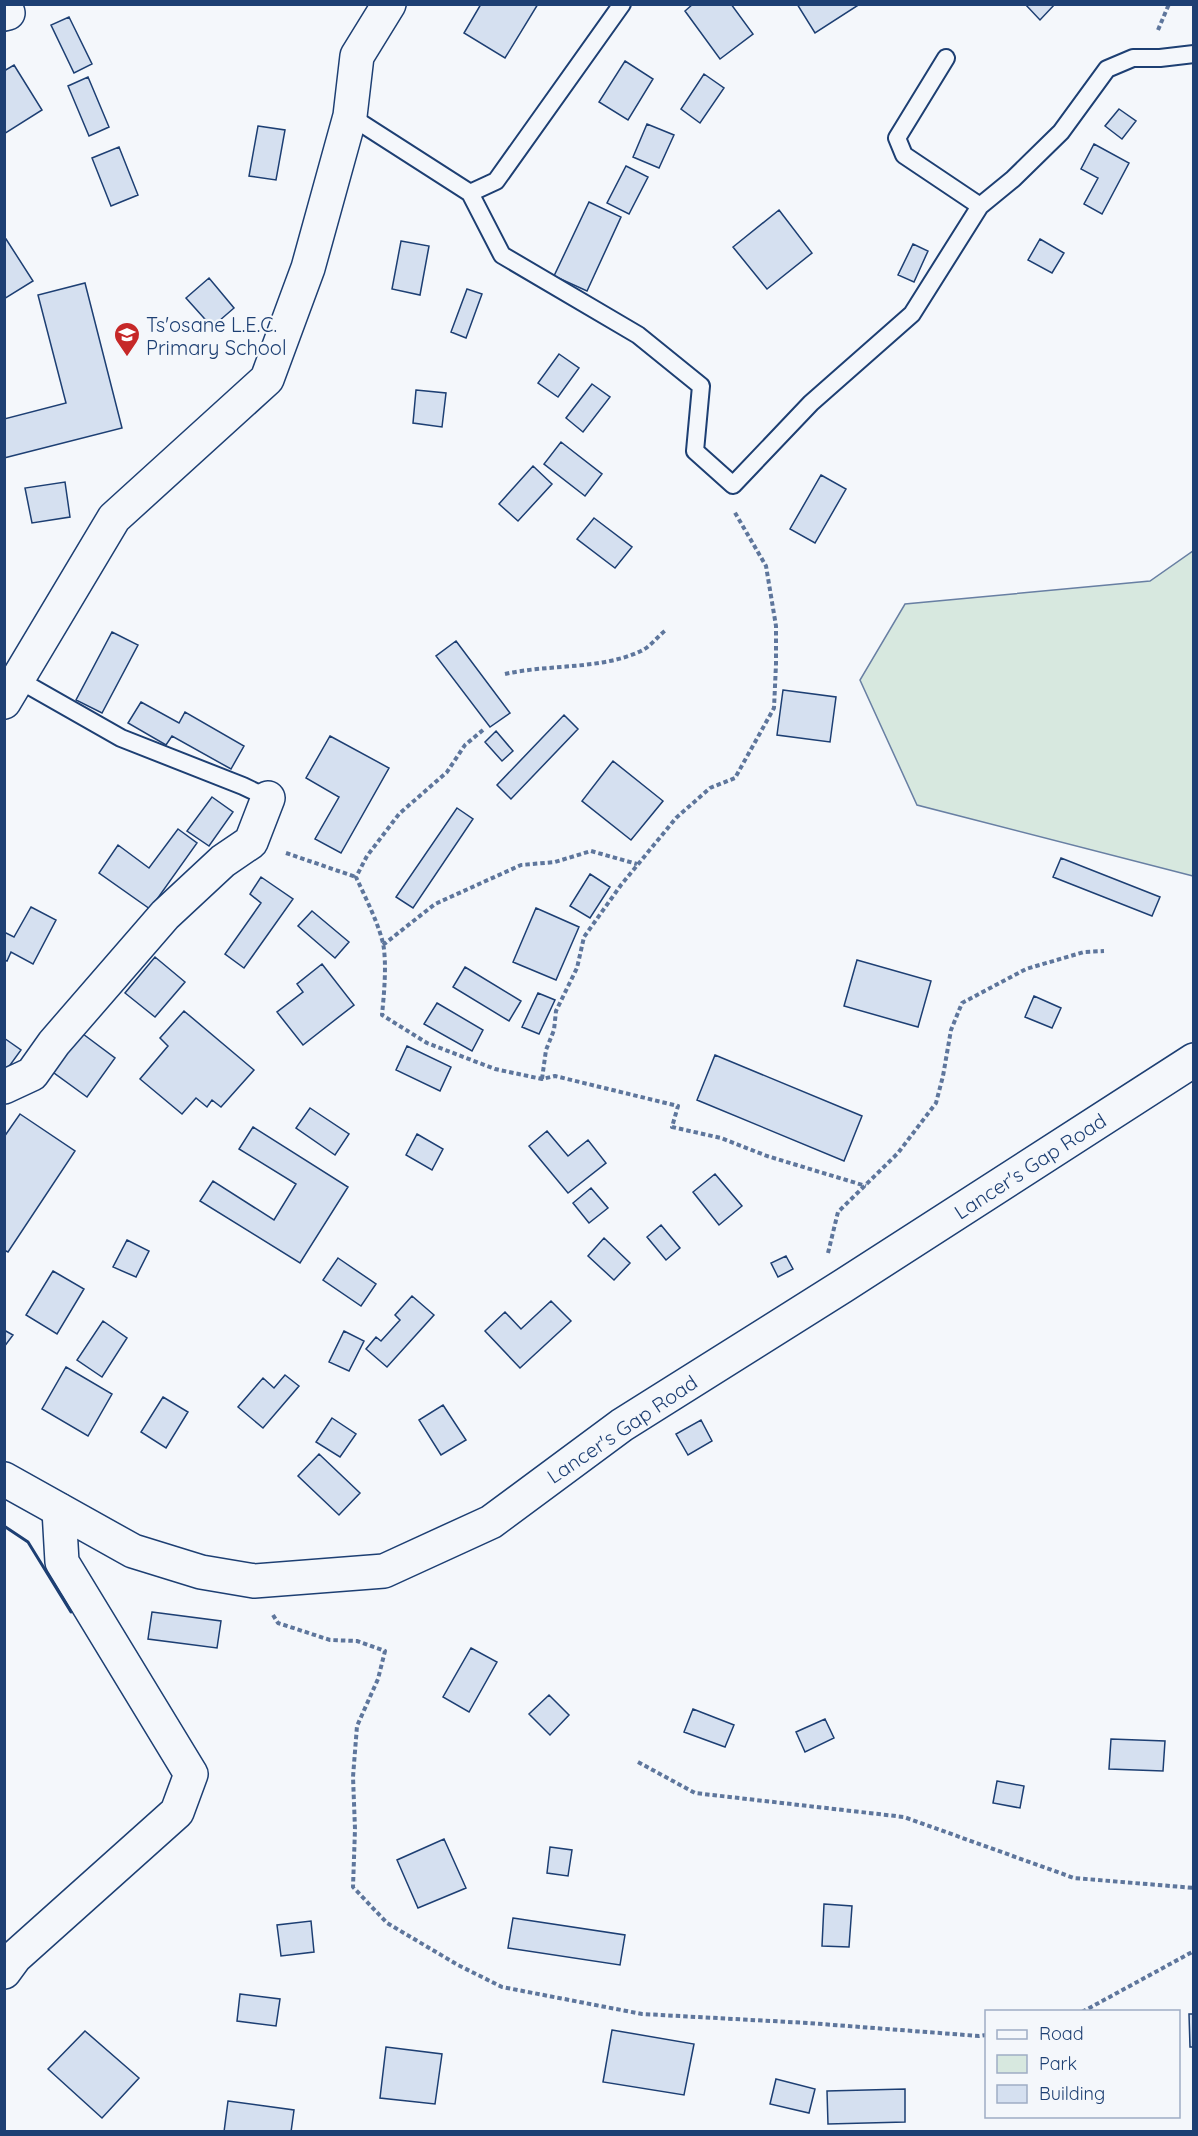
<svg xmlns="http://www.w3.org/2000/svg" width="1198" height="2136" font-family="Quicksand,sans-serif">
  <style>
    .green { fill: #d7e8df; stroke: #687fa3; stroke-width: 1.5 }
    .building { fill: #d5e0f0; stroke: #1d3f73; stroke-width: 1.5 }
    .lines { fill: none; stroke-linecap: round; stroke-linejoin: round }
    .lane-casing { stroke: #1d3f73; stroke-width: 20 }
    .street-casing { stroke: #1d3f73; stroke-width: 36 }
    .secondary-casing { stroke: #1d3f73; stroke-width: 36 }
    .path { stroke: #5e769c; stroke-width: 4; stroke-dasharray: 4.5 3; stroke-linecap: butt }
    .lane { stroke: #f4f7fb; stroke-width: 16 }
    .street { stroke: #f4f7fb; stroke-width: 33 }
    .secondary { stroke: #f4f7fb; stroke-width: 33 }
    .wall { stroke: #1d3f73; stroke-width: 3 }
    .labels { text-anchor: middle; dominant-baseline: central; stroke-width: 4.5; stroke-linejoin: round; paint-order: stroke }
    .poi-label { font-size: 20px; fill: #1d3f73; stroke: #f4f7fb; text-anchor: start }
    .street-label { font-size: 20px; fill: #1d3f73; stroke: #f4f7fb }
  </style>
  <rect width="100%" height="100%" fill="#f4f7fb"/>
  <path class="green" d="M1193 551V876L917 805 860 680 905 604 1150 581Z"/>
  <path class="building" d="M481 4H538L505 58 464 33Z
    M693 4H731L753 34 720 59 685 11Z
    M797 4H860L815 33Z
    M1025 4H1055L1040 20Z
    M69 17 92 64 74 73 51 25Z
    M625 61 653 79 628 120 599 102Z
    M14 65 42 110 4 134V71Z
    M704 74 724 88 700 123 681 109Z
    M88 77 109 127 89 136 68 86Z
    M1119 109 1136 121 1122 139 1105 126Z
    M647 124 674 135 659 168 633 157Z
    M258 126 285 130 276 180 249 176Z
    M1094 144 1129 163 1102 214 1084 204 1098 178 1081 169Z
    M119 147 138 195 111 206 92 158Z
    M626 166 648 177 629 214 607 203Z
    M589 202 621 217 587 291 554 276Z
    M779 210 812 253 767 289 733 247Z
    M6 239 33 281 4 299V240Z
    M1040 239 1064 253 1052 273 1028 260Z
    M401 241 429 246 420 295 392 289Z
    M913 244 928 251 914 282 898 275Z
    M209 278 234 308 212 327 186 298Z
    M85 283 122 428 4 458V419L66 403 38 295Z
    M467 289 482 294 466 338 451 332Z
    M559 354 579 368 558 397 538 383Z
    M592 384 610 397 583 432 566 418Z
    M416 390 446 393 442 427 413 423Z
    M561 442 602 474 585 496 544 464Z
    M533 466 552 484 518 521 499 504Z
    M821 475 846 489 815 543 790 529Z
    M65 482 70 517 32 523 25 488Z
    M594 518 632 547 615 568 577 539Z
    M112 632 138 645 102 713 76 700Z
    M456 641 510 713 490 727 436 656Z
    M783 690 836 697 830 742 777 735Z
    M141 702 179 723 185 712 244 746 231 769 172 736 166 745 128 723Z
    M564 715 578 729 511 799 497 785Z
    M496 731 513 751 502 761 485 742Z
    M330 736 389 768 341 853 315 839 339 797 306 778Z
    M613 761 663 801 631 840 582 801Z
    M212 797 233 812 209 846 187 831Z
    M457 808 473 819 413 908 396 897Z
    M178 829 197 843 150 909 99 873 118 845 149 868Z
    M1061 858 1160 897 1152 916 1053 877Z
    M590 874 610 887 590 918 570 906Z
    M261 877 293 899 244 968 225 954 261 903 250 894Z
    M31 907 56 920 33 964 11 952 7 961 4 960V932L14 937Z
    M536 908 579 927 556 980 513 962Z
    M312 911 349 942 335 958 298 926Z
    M155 957 185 982 155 1017 125 993Z
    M857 960 931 981 918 1027 844 1006Z
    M322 964 354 1005 303 1045 277 1012 303 992 297 984Z
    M465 967 521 1001 509 1021 453 987Z
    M538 993 555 1000 539 1034 522 1027Z
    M1034 996 1061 1008 1052 1028 1025 1017Z
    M437 1003 483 1030 472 1051 424 1024Z
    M184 1011 254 1070 221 1107 212 1100 207 1107 196 1098 182 1114 140 1079 168 1046 160 1038Z
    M79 1031 115 1058 87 1097 50 1070Z
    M4 1038 21 1050 5 1072H4Z
    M407 1046 451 1067 440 1091 396 1070Z
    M715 1055 862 1116 844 1161 697 1100Z
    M310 1108 349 1134 335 1155 296 1128Z
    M20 1114 75 1151 8 1252 4 1250V1137Z
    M253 1127 348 1187 300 1263 200 1201 213 1181 274 1220 296 1184 239 1149Z
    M547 1131 568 1156 588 1140 606 1163 568 1193 529 1146Z
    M417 1134 443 1149 432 1170 406 1155Z
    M715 1174 742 1206 719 1225 693 1192Z
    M591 1188 608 1208 589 1223 573 1203Z
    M661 1225 680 1248 666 1260 647 1237Z
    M604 1238 630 1263 614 1280 588 1256Z
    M127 1240 149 1251 136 1277 113 1267Z
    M786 1256 793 1269 778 1277 771 1263Z
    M338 1258 376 1284 361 1306 323 1280Z
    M53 1271 84 1289 57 1334 26 1315Z
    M412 1296 434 1315 387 1367 366 1349 376 1337 381 1341 400 1320 395 1315Z
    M551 1301 571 1321 520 1368 485 1331 505 1312 521 1329Z
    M103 1321 127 1338 102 1377 77 1360Z
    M4 1330 13 1335 4 1347Z
    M344 1331 364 1341 349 1371 329 1362Z
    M66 1367 112 1394 88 1436 42 1409Z
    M285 1375 299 1386 263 1428 238 1407 263 1378 274 1388Z
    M163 1397 188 1412 166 1448 141 1432Z
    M443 1405 466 1440 441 1455 419 1420Z
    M332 1418 356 1434 340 1457 316 1442Z
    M701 1420 712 1441 688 1455 676 1434Z
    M319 1454 360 1493 339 1515 298 1476Z
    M152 1612 221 1621 217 1648 148 1639Z
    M471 1648 497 1662 469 1712 443 1697Z
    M549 1695 569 1715 550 1735 529 1714Z
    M693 1709 734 1725 725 1747 684 1732Z
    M825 1719 834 1738 805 1752 796 1732Z
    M1111 1739 1165 1741 1163 1771 1109 1769Z
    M997 1781 1024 1786 1020 1808 993 1803Z
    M444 1839 466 1888 418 1908 397 1860Z
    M550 1847 572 1850 568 1876 547 1873Z
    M824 1904 852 1906 849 1947 822 1946Z
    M513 1918 625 1935 620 1965 508 1948Z
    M311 1921 314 1952 281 1956 277 1925Z
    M240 1994 280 1999 276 2026 237 2021Z
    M1189 2014H1194V2047H1190Z
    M612 2030 694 2044 684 2095 603 2082Z
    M85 2031 139 2078 102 2118 48 2069Z
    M386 2047 442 2054 435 2104 380 2098Z
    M776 2079 815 2089 809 2113 770 2104Z
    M905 2089V2122L828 2124 827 2091Z
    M228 2101 294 2110 291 2132H224Z"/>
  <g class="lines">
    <defs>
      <path id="lane" d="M946 58 897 138 904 155 980 206
        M350 116 470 193 502 255 638 335 701 386 695 451 733 485 811 403 912 314 980 206 1013 179 1061 132 1107 69 1133 58H1160L1194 54
        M470 193 496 181 622 4
        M19 680 121 738 243 786 268 798"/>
      <path id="street" d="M4 14 8 13 5 4
        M4 702 114 518 267 379 308 268 350 116 357 56 389 4
        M4 1087 32 1074 54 1043 165 915 223 861 251 842 268 798
        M4 1972 15 1957 177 1812 191 1774 62 1562 59 1510"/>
      <path id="secondary" d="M4 1479 133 1551 201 1572 254 1581 384 1571 491 1522 622 1425 843 1286 1194 1060"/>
    </defs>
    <use href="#lane" class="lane-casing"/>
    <use href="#street" class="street-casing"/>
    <use href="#secondary" class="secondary-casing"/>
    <path class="path" d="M1158 30 1169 4
      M505 674C548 664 601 670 641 651 650 647 658 636 666 630
      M483 730 465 745 447 772 399 814 367 856 356 877C366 899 377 920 383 943 387 964 384 994 382 1015L427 1043 495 1069 542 1079 555 1076 678 1106 672 1127 721 1138 767 1156 866 1186
      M286 853 356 877
      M383 945 435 904 521 865 555 862 591 851 637 864
      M542 1079 546 1050 554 1030 556 1011 577 968 584 937 621 885 676 818 710 788 735 778 774 708 776 664V626L766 566 734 511
      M828 1253 838 1212 898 1153 936 1103 943 1076 951 1030 962 1003 1026 969 1084 952 1104 951
      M273 1615 278 1623 330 1640 357 1641 385 1651 378 1679 357 1726 353 1777 355 1829 353 1887 387 1923 458 1965 502 1987 642 2014 808 2023 979 2036 986 2035
      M638 1762 695 1793 904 1817 1074 1878 1194 1888
      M1082 2012 1194 1951"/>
    <use href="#lane" class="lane"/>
    <use href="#street" class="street"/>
    <use href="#secondary" class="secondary"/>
    <path class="wall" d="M4 1526 28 1542 71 1612"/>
  </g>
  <defs>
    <symbol id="school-pin" viewBox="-11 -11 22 30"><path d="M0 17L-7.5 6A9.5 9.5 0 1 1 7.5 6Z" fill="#c62828" stroke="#f4f7fb"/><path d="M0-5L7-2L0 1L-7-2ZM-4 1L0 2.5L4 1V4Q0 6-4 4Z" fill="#fff"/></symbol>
  </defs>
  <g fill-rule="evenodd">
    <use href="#school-pin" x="112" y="320" width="30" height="40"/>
  </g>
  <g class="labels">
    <g class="poi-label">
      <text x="146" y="324">Ts'osane L.E.C.<tspan x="146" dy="23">Primary School</tspan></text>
    </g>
    <g class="street-label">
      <text transform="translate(1030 1166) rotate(-33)">Lancer's Gap Road</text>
      <text transform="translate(622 1429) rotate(-34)">Lancer's Gap Road</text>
    </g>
  </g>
  <rect width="1198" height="2136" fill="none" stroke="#1d3f73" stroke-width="12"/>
  <rect x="985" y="2010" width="195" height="108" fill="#f4f7fb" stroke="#9eadc5" stroke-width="1.5"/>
  <rect x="997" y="2030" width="30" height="9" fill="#f4f7fb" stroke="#9eadc5" stroke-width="1.5"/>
  <text x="1039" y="2040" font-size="18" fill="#1d3f73">Road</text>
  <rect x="997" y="2055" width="30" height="18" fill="#d7e8df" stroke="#9eadc5" stroke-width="1.5"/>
  <text x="1039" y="2070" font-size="18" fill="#1d3f73">Park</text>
  <rect x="997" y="2085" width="30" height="18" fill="#d5e0f0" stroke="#9eadc5" stroke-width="1.5"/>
  <text x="1039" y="2100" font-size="18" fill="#1d3f73">Building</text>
</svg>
